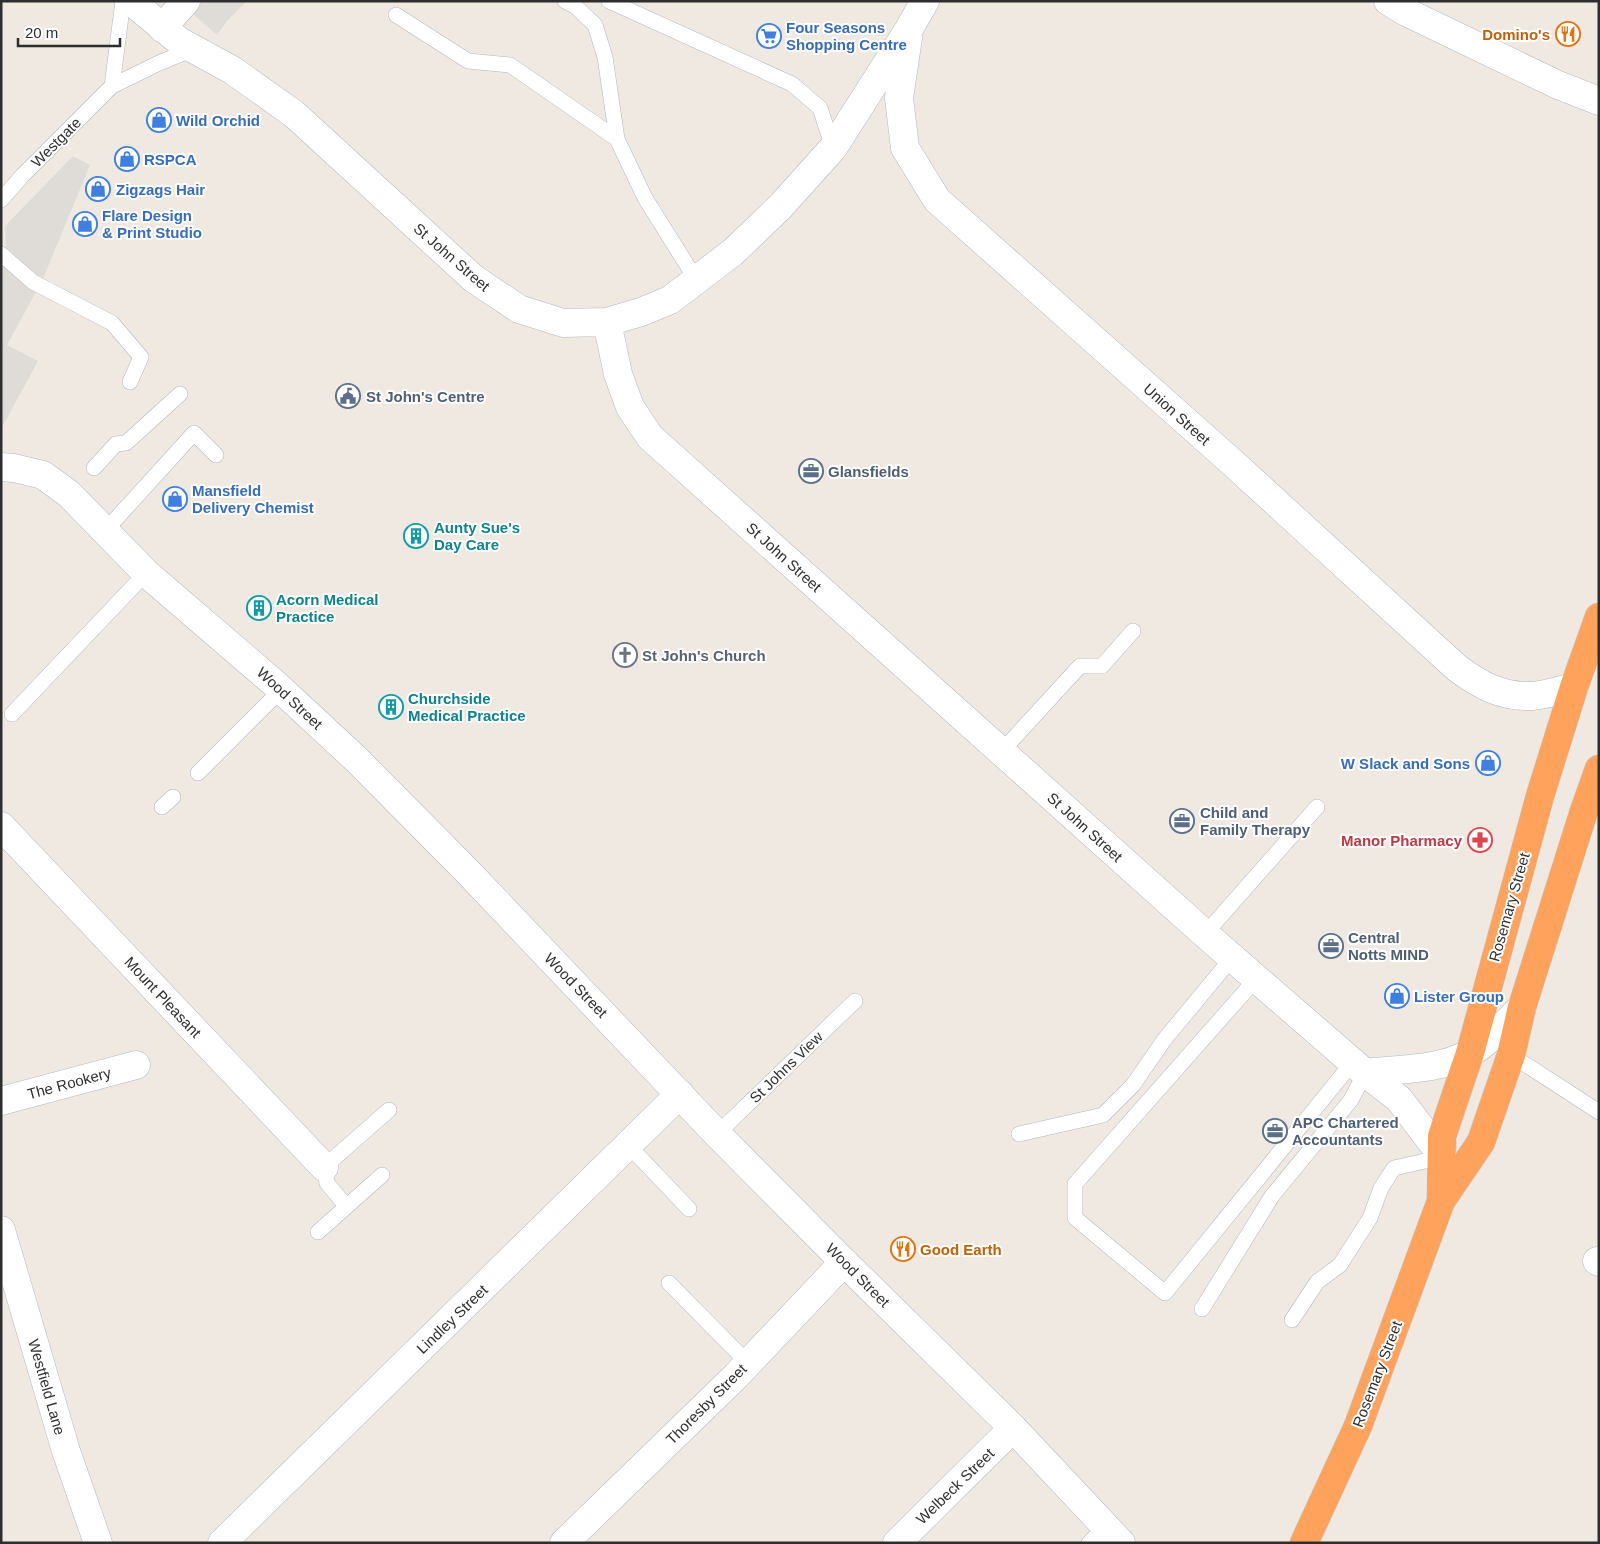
<svg xmlns="http://www.w3.org/2000/svg" width="1600" height="1544" font-family="Helvetica,sans-serif">
  <style>
    .plaza { fill: #dfdcd8 }
    .lines { fill: none; stroke-linecap: round; stroke-linejoin: round }
    .lane-casing { stroke: #b4b7c1; stroke-width: 16 }
    .street-casing { stroke: #b4b7c1; stroke-width: 29 }
    .secondary-casing { stroke: #b4b7c1; stroke-width: 29 }
    .highway-casing { stroke: #c9c9c9; stroke-width: 29 }
    .lane { stroke: #fff; stroke-width: 15 }
    .street { stroke: #fff; stroke-width: 28 }
    .secondary { stroke: #fff; stroke-width: 28 }
    .highway { stroke: #ffa35c; stroke-width: 28 }
    .labels { text-anchor: middle; dominant-baseline: central; stroke-width: 4; stroke-linejoin: round; paint-order: stroke }
    .shop-label { font-size: 15px; font-weight: bold; fill: #366cbe; stroke: #fff; text-anchor: start }
    .food-label { font-size: 15px; font-weight: bold; fill: #c56008; stroke: #fff; text-anchor: end }
    .street-label { font-size: 15px; fill: #2e2e2e; stroke: #fff }
    .service-label { font-size: 15px; font-weight: bold; fill: #4e5e75; stroke: #fff; text-anchor: start }
    .culture-label { font-size: 15px; font-weight: bold; fill: #0d838f; stroke: #fff; text-anchor: start }
    .worship-label { font-size: 15px; font-weight: bold; fill: #5b616d; stroke: #fff; text-anchor: start }
    .health-label { font-size: 15px; font-weight: bold; fill: #be3a42; stroke: #fff; text-anchor: end }
  </style>
  <rect width="100%" height="100%" fill="#efe9e1"/>
  <path class="plaza" d="M178 1H247L227 21 217 35Z
    M73 156 90 165 42 281 7 345 38 361 1 429V256L6 251 5 226Z"/>
  <g class="lines">
    <defs>
      <path id="lane" d="M565 1 575 6 595 25 605 57 617 139 645 198 697 281
        M609 1 792 84 820 108 833 148
        M396 15 468 61 510 65 617 139
        M112 86 123 1
        M1 200 23 175 112 86 159 63 193 49
        M1 254 33 282 112 323 141 357 130 382
        M94 468 116 444 126 443 180 394
        M105 531 194 433 216 455
        M12 714 146 573
        M1001 752 1080 666H1102L1133 631
        M198 773 281 690
        M162 807 173 797
        M1205 934 1317 807
        M1256 979 1075 1184V1218L1165 1293 1353 1062
        M1511 1055 1599 1112
        M717 1134 855 1001
        M1019 1134 1103 1115 1133 1085 1164 1040 1232 958
        M629 1146 689 1209
        M346 1206 327 1183 324 1167 389 1110
        M318 1232 382 1175
        M669 1283 748 1363
        M1202 1309 1272 1196 1351 1100 1365 1073
        M1292 1320 1317 1282 1340 1265 1370 1218 1381 1188 1394 1168 1443 1157
        M1089 1543 1106 1526"/>
      <path id="street" d="M131 1 179 41 232 70 294 114 474 279 519 309 563 323 607 322 641 312 670 300 733 252 780 207 833 148 909 29 925 1
        M1388 1 1406 12 1558 85 1599 101
        M162 28 186 1
        M908 38 899 98 905 148 937 200 1234 464 1457 668C1480 685 1501 697 1532 696 1546 695 1560 690 1574 687
        M607 322 618 374 630 407 650 437 1205 934 1365 1073 1399 1099 1443 1157
        M1 826 324 1167
        M1365 1073C1398 1069 1441 1070 1470 1053 1490 1041 1506 1023 1522 1007
        M1 1101 136 1065
        M1597 1261 1599 1262
        M222 1543 680 1094
        M564 1543 736 1376 844 1262
        M897 1543 1013 1428"/>
      <path id="secondary" d="M1 467 14 468 43 475 69 494 146 573 274 683 356 759 468 872 717 1134 844 1262 1013 1428 1121 1543
        M1 1230 66 1451 98 1543"/>
      <path id="highway" d="M1441 1201 1442 1136 1470 1053 1540 796 1574 687 1599 617
        M1304 1543 1358 1426 1441 1201 1481 1142 1511 1055 1522 1007 1584 811 1599 769"/>
    </defs>
    <use href="#lane" class="lane-casing"/>
    <use href="#street" class="street-casing"/>
    <use href="#secondary" class="secondary-casing"/>
    <use href="#highway" class="highway-casing"/>
    <use href="#lane" class="lane"/>
    <use href="#street" class="street"/>
    <use href="#secondary" class="secondary"/>
    <use href="#highway" class="highway"/>
  </g>
  <defs>
    <symbol id="restaurant-ring" viewBox="-11 -11 22 22"><circle r="9.5" fill="#fff" stroke="#e8710a" stroke-width="1.5"/><path d="M-5-6h1v4h1v-4h1v4h1v-4h1v5L-1.5 .5V6h-2V.5L-5-1ZM5-6V6H3V1.5H1.5Q1.5-4 5-6Z" fill="#e8710a"/></symbol>
    <symbol id="supermarket-ring" viewBox="-11 -11 22 22"><circle r="9.5" fill="#fff" stroke="#3f7fe0" stroke-width="1.5"/><path d="M-6-5.5h2.5l.6 2H6L4.5 2H-2.5L-4.4-4H-6ZM-1.5 3.2a1.3 1.3 0 1 0 .1 0ZM3 3.2a1.3 1.3 0 1 0 .1 0Z" fill="#3f7fe0"/></symbol>
    <symbol id="shop-ring" viewBox="-11 -11 22 22"><circle r="9.5" fill="#fff" stroke="#3f7fe0" stroke-width="1.5"/><path d="M-5-2.5h2.3a2.7 3.5 0 0 1 5.4 0H5L5.5 6h-11ZM-1.5-2.5h3a1.5 2.3 0 0 0-3 0Z" fill="#3f7fe0"/></symbol>
    <symbol id="civic-ring" viewBox="-11 -11 22 22"><circle r="9.5" fill="#fff" stroke="#5c6f8a" stroke-width="1.5"/><path d="M-.6-6.5H3V-4.5H.6V-3L4-1V1h2V6H-6V1h2V-1L-.6-3ZM-1.2 2.5V6h2.4V2.5Z" fill="#5c6f8a"/></symbol>
    <symbol id="office-ring" viewBox="-11 -11 22 22"><circle r="9.5" fill="#fff" stroke="#5c6f8a" stroke-width="1.5"/><path d="M-6-3h4V-5.5h4V-3h4V5H-6ZM-1-4.5V-3h2v-1.5ZM-6 0V1H6V0Z" fill="#5c6f8a"/></symbol>
    <symbol id="building-ring" viewBox="-11 -11 22 22"><circle r="9.5" fill="#fff" stroke="#0f9aa8" stroke-width="1.5"/><path d="M-4-6H4V6H1V3H-1V6H-4ZM-2.5-4.3h1.7v1.8h-1.7ZM.8-4.3h1.7v1.8H.8ZM-2.5-1h1.7V.8h-1.7ZM.8-1h1.7V.8H.8Z" fill="#0f9aa8"/></symbol>
    <symbol id="church-ring" viewBox="-11 -11 22 22"><circle r="9.5" fill="#fff" stroke="#6b7280" stroke-width="1.5"/><path d="M-1.2-6h2.4v3.5h3.3v2.4h-3.3V6h-2.4V-.1h-3.3v-2.4h3.3Z" fill="#6b7280"/></symbol>
    <symbol id="pharmacy-ring" viewBox="-11 -11 22 22"><circle r="9.5" fill="#fff" stroke="#e0444e" stroke-width="1.5"/><path d="M-2-6h4v4h4v4h-4v4h-4v-4h-4v-4h4Z" fill="#e0444e"/></symbol>
  </defs>
  <g fill-rule="evenodd">
    <use href="#restaurant-ring" x="1554" y="20" width="28" height="28"/>
    <use href="#supermarket-ring" x="755" y="22" width="28" height="28"/>
    <use href="#shop-ring" x="145" y="106" width="28" height="28"/>
    <use href="#shop-ring" x="113" y="145" width="28" height="28"/>
    <use href="#shop-ring" x="84" y="175" width="28" height="28"/>
    <use href="#shop-ring" x="71" y="210" width="28" height="28"/>
    <use href="#civic-ring" x="334" y="382" width="28" height="28"/>
    <use href="#office-ring" x="797" y="457" width="28" height="28"/>
    <use href="#shop-ring" x="161" y="485" width="28" height="28"/>
    <use href="#building-ring" x="402" y="522" width="28" height="28"/>
    <use href="#building-ring" x="245" y="594" width="28" height="28"/>
    <use href="#church-ring" x="611" y="641" width="28" height="28"/>
    <use href="#building-ring" x="377" y="693" width="28" height="28"/>
    <use href="#shop-ring" x="1474" y="749" width="28" height="28"/>
    <use href="#office-ring" x="1168" y="807" width="28" height="28"/>
    <use href="#pharmacy-ring" x="1466" y="826" width="28" height="28"/>
    <use href="#office-ring" x="1317" y="932" width="28" height="28"/>
    <use href="#shop-ring" x="1383" y="982" width="28" height="28"/>
    <use href="#office-ring" x="1261" y="1117" width="28" height="28"/>
    <use href="#restaurant-ring" x="889" y="1235" width="28" height="28"/>
  </g>
  <g class="labels">
    <g class="shop-label">
      <text x="786" y="27">Four Seasons<tspan x="786" dy="17">Shopping Centre</tspan></text>
      <text x="176" y="120">Wild Orchid</text>
      <text x="144" y="159">RSPCA</text>
      <text x="116" y="189">Zigzags Hair</text>
      <text x="102" y="215">Flare Design<tspan x="102" dy="17">&amp; Print Studio</tspan></text>
      <text x="192" y="490">Mansfield<tspan x="192" dy="17">Delivery Chemist</tspan></text>
      <text x="1470" y="763" text-anchor="end">W Slack and Sons</text>
      <text x="1414" y="996">Lister Group</text>
    </g>
    <g class="food-label">
      <text x="1550" y="34">Domino's</text>
      <text x="920" y="1249" text-anchor="start">Good Earth</text>
    </g>
    <g class="street-label">
      <text transform="translate(56 142) rotate(-45)">Westgate</text>
      <text transform="translate(452 257) rotate(41)">St John Street</text>
      <text transform="translate(1177 414) rotate(42)">Union Street</text>
      <text transform="translate(784 557) rotate(42)">St John Street</text>
      <text transform="translate(290 698) rotate(43)">Wood Street</text>
      <text transform="translate(1085 827) rotate(42)">St John Street</text>
      <text transform="translate(1509 907) rotate(-74)">Rosemary Street</text>
      <text transform="translate(576 985) rotate(46)">Wood Street</text>
      <text transform="translate(163 997) rotate(47)">Mount Pleasant</text>
      <text transform="translate(786 1067) rotate(-44)">St Johns View</text>
      <text transform="translate(69 1083) rotate(-15)">The Rookery</text>
      <text transform="translate(858 1275) rotate(45)">Wood Street</text>
      <text transform="translate(452 1319) rotate(-44)">Lindley Street</text>
      <text transform="translate(1377 1374) rotate(-69)">Rosemary Street</text>
      <text transform="translate(47 1387) rotate(74)">Westfield Lane</text>
      <text transform="translate(706 1404) rotate(-45)">Thoresby Street</text>
      <text transform="translate(955 1486) rotate(-44)">Welbeck Street</text>
    </g>
    <g class="service-label">
      <text x="366" y="396">St John's Centre</text>
      <text x="828" y="471">Glansfields</text>
      <text x="1200" y="812">Child and<tspan x="1200" dy="17">Family Therapy</tspan></text>
      <text x="1348" y="937">Central<tspan x="1348" dy="17">Notts MIND</tspan></text>
      <text x="1292" y="1122">APC Chartered<tspan x="1292" dy="17">Accountants</tspan></text>
    </g>
    <g class="culture-label">
      <text x="434" y="527">Aunty Sue's<tspan x="434" dy="17">Day Care</tspan></text>
      <text x="276" y="599">Acorn Medical<tspan x="276" dy="17">Practice</tspan></text>
      <text x="408" y="698">Churchside<tspan x="408" dy="17">Medical Practice</tspan></text>
    </g>
    <g class="worship-label">
      <text x="642" y="655">St John's Church</text>
    </g>
    <g class="health-label">
      <text x="1462" y="840">Manor Pharmacy</text>
    </g>
  </g>
  <rect width="1600" height="1544" fill="none" stroke="#2e2e2e" stroke-width="5"/>
  <path d="M18 38v8h102v-8" fill="none" stroke="#2e2e2e" stroke-width="2.5"/>
  <text x="25" y="38" font-size="15" fill="#2e2e2e" stroke="#ffffff" stroke-width="4" paint-order="stroke">20 m</text>
</svg>
